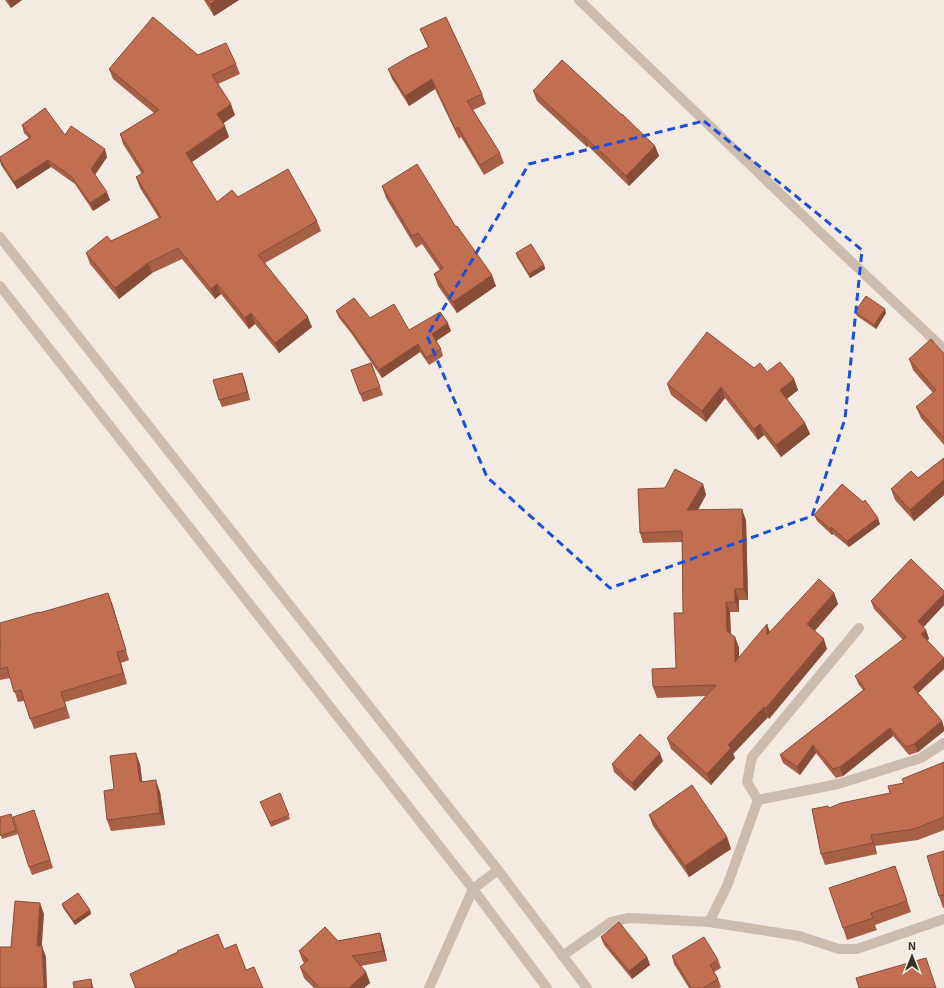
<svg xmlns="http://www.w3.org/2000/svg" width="944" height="988" font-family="'Exo 2',sans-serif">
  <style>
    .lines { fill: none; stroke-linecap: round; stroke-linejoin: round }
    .minor { stroke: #cbbcae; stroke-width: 10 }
    .tertiary { stroke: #cbbcae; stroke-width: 10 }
    .wall { fill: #a75f46 }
    .shaded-wall { fill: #884d39 }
    .building { fill: #c26e51; stroke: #884d39 }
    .marked { fill: none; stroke: #1d4ed8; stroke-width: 3; stroke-dasharray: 8 5; stroke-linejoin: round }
  </style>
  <rect width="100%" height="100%" fill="#f3ebe2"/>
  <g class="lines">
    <path class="minor" d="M579 0 822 234 944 349
      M758 800 838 784 921 758 944 743
      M709 922 727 886 758 800 747 782 752 757 859 628
      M562 956 611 922 629 918 709 922 799 936 839 949H857L944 919"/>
    <path class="tertiary" d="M0 237 498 870 587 988
      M0 286 473 889 547 988
      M429 988 473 889 498 870"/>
  </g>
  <path class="wall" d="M5 0H22L11 8Z
    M204 0H239L214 16Z
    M420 29 482 94 486 104 473 110 500 153 504 163 484 175 461 137 459 139 435 89 409 106 392 79 388 69 428 47Z
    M198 55 236 64 240 74 218 84 235 115 223 123 229 137 192 162 217 202 238 197 317 221 321 231 265 263 312 327 279 353 255 324 249 329 221 294 215 299 182 259 152 273 119 299 90 264 86 253 159 218 140 188 136 177 142 174 123 144 120 134 154 113 113 79 109 69Z
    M533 91 655 146 659 156 629 186 588 146 587 147 537 101Z
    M22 125 65 135 107 157 95 175 110 200 93 211 75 184 51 167 17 189 1 165 0 161V157L29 138 24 133Z
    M382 186 456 227 496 286 457 313 438 286 434 274 440 270 422 244 416 248 386 198Z
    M516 253 544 265 545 269 530 278 517 257Z
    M336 311 370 318 409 330 451 331 436 341 441 349 443 356 429 365 420 352 382 378 351 333 339 318Z
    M855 312 886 313 876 329 857 316Z
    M944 354V445L921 418 916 407 933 393 913 370 909 359Z
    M371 363 383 395 363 402 351 370Z
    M754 368 767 372 794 379 798 390 787 399 805 423 810 434 781 457 764 435 758 440 725 398 706 422 671 395 667 384Z
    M242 373 245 381 250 400 222 407 219 400Z
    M944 458V495L914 521 895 500 891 489 918 478Z
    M703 484 706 495 698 510 746 520 748 600H739V612H730L731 634 735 637 739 648V658L770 632 834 593 838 604 815 631 827 649 769 719 768 717 733 754 735 758 711 785 671 749 667 738 706 696 657 698 653 687 676 668 683 613 682 542 643 543 640 533 665 488Z
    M863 502 880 524 849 547 833 534 832 535 817 521 814 515Z
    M944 591V605L923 627 926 630 929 639 927 640 944 658V669L918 693 942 721 944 728V731L918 752 909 755 893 736 843 776 836 778 816 753 800 775 783 763 780 755 863 690 859 685 855 676 903 640 874 609 871 601Z
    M112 603 129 660 121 663 127 684 65 702 70 718 34 729 24 701 18 702 10 678 0 680V646L39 613Z
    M663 761 635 791 614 772 612 764Z
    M944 762V830L918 840 875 846 877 854 825 865 821 854 829 808 890 793 903 783Z
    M140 764 142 782 160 792 165 825 111 831 107 820 114 789Z
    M280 793 290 819 271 827 262 805Z
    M11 814 18 834 2 839 0 833Z
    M649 815 727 837 731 849 689 877 653 826Z
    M37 818 53 868 32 875 29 867Z
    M944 851V908H943L939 896Z
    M899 877 911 912 875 925 877 930 847 940 843 928Z
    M62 904 90 910 91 914 75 925 63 908Z
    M380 933 383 944 387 961 361 966 366 972 370 983 364 988H314L304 978 300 967 305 963 303 962 299 951 338 941Z
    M601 937 647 957 650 965 632 979 604 945Z
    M224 949 263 988H135L130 974Z
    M672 956 718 960 721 968 714 972 718 979 721 987 719 988H689L674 964Z"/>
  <path class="shaded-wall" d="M8 0H22L11 8Z
    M216 0H239L214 16 210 4Z
    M432 79 435 89 409 106 405 96Z
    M231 104 235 115 221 125 217 114Z
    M225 126 229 137 190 163 186 153Z
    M584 136 588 146 587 147 584 137Z
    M655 146 659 156 629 186 626 176Z
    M105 149 107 157 94 176 91 169Z
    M48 160 51 167 17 189 14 182Z
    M107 192 110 200 93 211 90 203Z
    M148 263 152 273 119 299 115 288Z
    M544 265 545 269 530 278 529 274Z
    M492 275 496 286 457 313 453 302Z
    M217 284 221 294 215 299 211 289Z
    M885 309 886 313 876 329 874 325Z
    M251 313 255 324 249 329 245 318Z
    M308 317 312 327 279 353 275 343Z
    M448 323 451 331 435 342 432 334Z
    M418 344 420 352 382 378 379 370Z
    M242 373 245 381 250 400 247 392Z
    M794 379 798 390 784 401 780 390Z
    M721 387 725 398 706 422 702 411Z
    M805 423 810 434 781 457 776 445Z
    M760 424 764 435 758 440 754 429Z
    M944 480V495L914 521 910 510Z
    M703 484 706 495 691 521 687 510Z
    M742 509 746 520 748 600 744 589Z
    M878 518 880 524 849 547 847 541Z
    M831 527 833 534 832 535 830 529Z
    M735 589 739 600V612L735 602Z
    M108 593 112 603 129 660 126 650Z
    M834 593 838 604 811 634 807 624Z
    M944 594V605L921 630 918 621Z
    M726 602 730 612 731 641 727 631Z
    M767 624 771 635H767Z
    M926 630 929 639 924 642 921 634Z
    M735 637 739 648V673L735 662Z
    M824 639 827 649 769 719 766 708Z
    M117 652 121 663 127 684 123 673Z
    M944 658V669L916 695 913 687Z
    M764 707 768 717 733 754 735 758 711 785 707 774 728 745Z
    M942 721 944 728V731L918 752 914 744Z
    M890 728 893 736 843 776 840 767Z
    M813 745 816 753 800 775 797 767Z
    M136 753 140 764 144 794 140 782Z
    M660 753 663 761 635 791 632 783Z
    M156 780 160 792 165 825 160 813Z
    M871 835 875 846 877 854 873 843Z
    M727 837 731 849 689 877 685 866Z
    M40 903 44 914 41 957 37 946Z
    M90 910 91 914 75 925 74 921Z
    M380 933 383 944 387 961 383 951Z
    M42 946 46 957 47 988H44Z
    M647 957 650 965 632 979 629 971Z
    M366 972 370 983 364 988H349Z
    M91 979 93 987 94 988H92Z"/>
  <path class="building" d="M207 0H216L210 4Z
    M153 17 198 55 226 43 236 64 212 75 231 104 217 114 225 126 186 153 217 202 232 190 238 197 288 169 317 221 258 255 308 317 275 343 251 313 245 318 217 284 211 289 178 248 148 263 115 288 86 253 107 236 111 241 161 217 136 177 144 172 120 134 159 110 109 69Z
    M446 17 482 94 467 101 500 153 480 165 458 127 455 129 432 79 405 96 388 69 410 56 429 47 420 29Z
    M562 60 622 115V114L655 146 626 176 584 136V137L533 91Z
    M45 108 65 135 71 126 105 149 91 169 107 192 90 203 72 177 48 160 14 182 0 160V157L31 137 22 125Z
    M417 164 456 227 457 226 492 275 453 302 434 274 443 268 418 233 412 236 382 186Z
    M531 244 544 265 529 274 516 253Z
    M866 296 885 309 874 325 855 312Z
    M354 298 370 318 394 304 409 330 440 312 448 323 432 334 441 349 426 358 418 344 379 370 348 326 336 311Z
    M707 332 754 368 760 363 767 372 780 362 794 379 780 390 805 423 776 445 760 424 754 429 721 387 702 411 667 384Z
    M931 339 944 354V438L916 407 936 390 909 359Z
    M371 363 380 387 360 394 351 370Z
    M242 373 247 392 219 400 213 380Z
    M944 458V480L910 510 891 489 911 471 918 478Z
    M675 469 703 484 687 510 742 509 744 589H735V602H726L727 631 735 637V662L767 624V635L819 579 834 593 807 624 824 639 766 708 764 707 728 745 731 748 707 774 667 738 716 685 653 687 652 669 676 668 674 613H683L682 531 640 533 638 489 665 488Z
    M842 484 863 502 865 500 878 518 847 541 831 527 830 529 814 515Z
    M911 559 944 591V594L918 621 926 630 921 634 944 658 913 687 942 721 914 744 906 747 890 728 840 767 833 769 813 745 797 767 780 755 865 689 855 676 906 637 871 601Z
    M108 593 126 650 117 652 123 673 61 692 66 707 30 719 21 690 14 692 7 667 0 669V646H1L0 643V623L39 612V613Z
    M640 734 660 753 632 783 612 764Z
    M136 753 140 782 156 780 160 813 107 820 104 791 114 789 110 756Z
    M944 762V817L914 829 871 835 873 843 821 854 812 809 828 806 829 808 841 803 890 793 888 786 904 783 902 779Z
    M692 785 727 837 685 866 649 815Z
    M280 793 289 815 270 823 260 802Z
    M34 810 50 860 29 867 13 817Z
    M11 814 16 830 1 836 0 833V817Z
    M944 851V895L939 896 927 856Z
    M895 866 907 901 871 913 873 918 843 928 829 888Z
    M78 893 90 910 74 921 62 904Z
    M15 901 40 903 37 946H42L44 988H0V947H11Z
    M619 922 647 957 629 971 601 937Z
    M325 927 338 941 380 933 383 951 352 956 366 972 349 988H320L300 967 308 960 299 951Z
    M218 934 224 949 236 944 246 970 254 967 263 988H136L130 974 178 952 177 951Z
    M704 937 718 960 710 965 718 979 703 988H691L672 956Z
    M926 958 936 988H859L856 978Z
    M91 979 92 988H74L73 982Z"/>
  <path class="marked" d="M704 121 862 250 845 419 812 516 610 588 487 477 427 336 529 164Z"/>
  <g transform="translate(912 956)" stroke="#faf5ef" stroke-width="3" paint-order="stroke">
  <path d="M0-3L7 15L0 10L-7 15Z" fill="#3a302c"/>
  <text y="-6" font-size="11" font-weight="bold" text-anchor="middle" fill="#3a302c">N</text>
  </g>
</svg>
